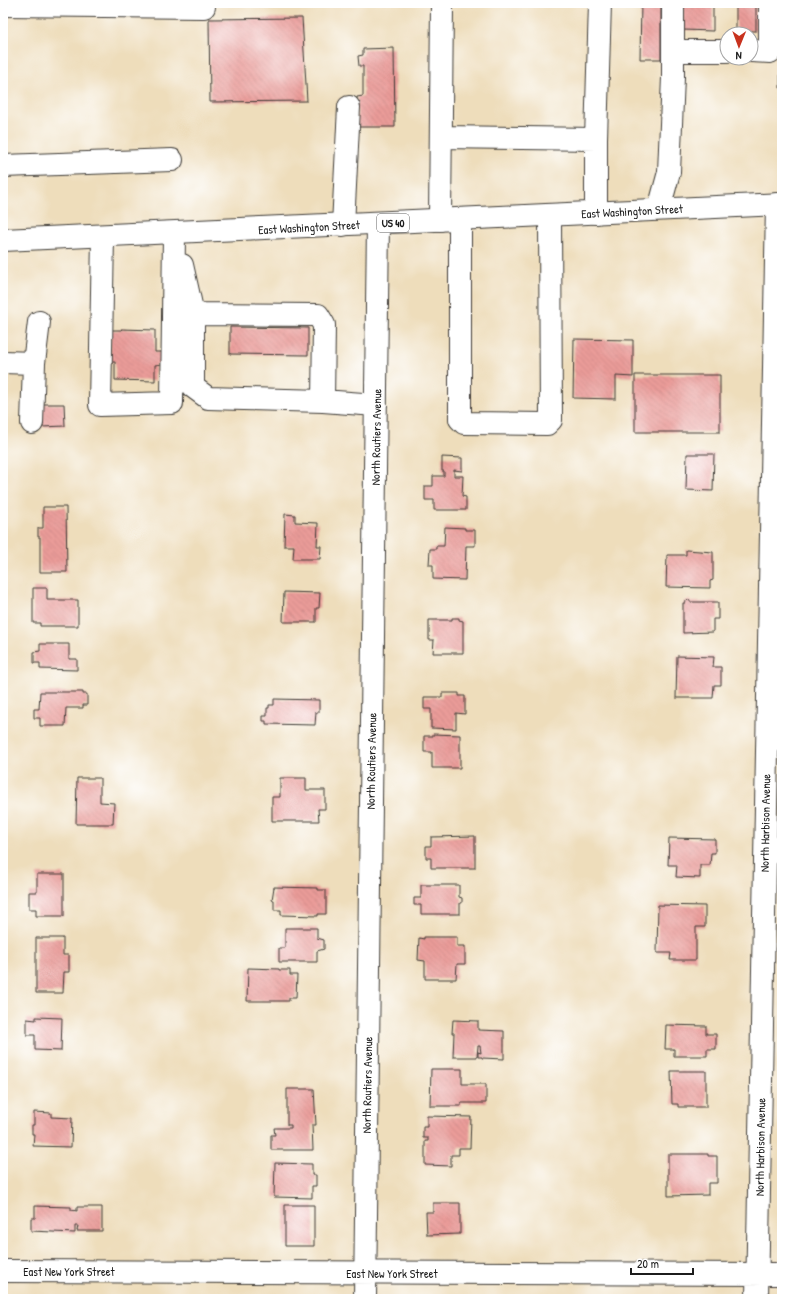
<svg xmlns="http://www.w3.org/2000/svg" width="785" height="1302" font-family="'Patrick Hand',sans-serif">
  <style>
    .building { fill: url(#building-back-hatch) }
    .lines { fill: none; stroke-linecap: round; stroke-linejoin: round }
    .minor-casing { stroke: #3c3934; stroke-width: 24 }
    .major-casing { stroke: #3c3934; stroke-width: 24 }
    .minor { stroke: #fff; stroke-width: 22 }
    .major { stroke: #fff; stroke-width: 22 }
    .labels { text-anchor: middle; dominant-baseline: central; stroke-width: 4; stroke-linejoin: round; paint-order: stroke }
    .shield { fill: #fff; stroke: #606060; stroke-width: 1 }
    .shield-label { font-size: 11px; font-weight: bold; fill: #1c1c1c }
    .street-label { font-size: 12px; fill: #1c1c1c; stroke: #fff }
  </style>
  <defs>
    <pattern id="building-back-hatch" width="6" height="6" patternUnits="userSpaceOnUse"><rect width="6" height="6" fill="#ea9b99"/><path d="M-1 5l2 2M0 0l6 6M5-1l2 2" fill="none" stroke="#c88583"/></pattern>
  </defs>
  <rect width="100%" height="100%" fill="#fff"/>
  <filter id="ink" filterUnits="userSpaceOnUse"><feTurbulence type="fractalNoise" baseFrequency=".025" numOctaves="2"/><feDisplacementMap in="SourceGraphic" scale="8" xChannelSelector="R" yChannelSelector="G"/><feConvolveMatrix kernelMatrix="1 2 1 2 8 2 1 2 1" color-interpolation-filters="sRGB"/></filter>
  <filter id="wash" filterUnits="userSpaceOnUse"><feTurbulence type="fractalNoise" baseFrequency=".012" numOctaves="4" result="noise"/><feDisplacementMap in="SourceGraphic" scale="16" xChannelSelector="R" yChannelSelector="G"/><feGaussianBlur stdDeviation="0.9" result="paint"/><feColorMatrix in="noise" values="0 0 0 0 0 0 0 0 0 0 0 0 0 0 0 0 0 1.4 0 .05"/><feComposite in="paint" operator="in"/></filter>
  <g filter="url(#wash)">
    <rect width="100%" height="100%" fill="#edb"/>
    <g id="blocks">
      <path class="building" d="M641 3H661V59H640Z
        M683 3H713V31L683 30Z
        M736 3H756V31H736Z
        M780 3H782V88H780Z
        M302 18 307 101 210 102 209 19Z
        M394 48 395 127H357V97L363 96V66H359L358 56 363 55V49Z
        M230 327 308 328V355L230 354Z
        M121 329 155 330V352H162V364L155 365V381L115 380V362H110V330H122Z
        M574 339 633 340V377L616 376V399L573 398Z
        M635 375H720V432H635Z
        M42 404H64L65 426 42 427Z
        M687 454H714L713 491 686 490Z
        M442 457 462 458V471L454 470V476H463L462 496 466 497V510H434V500H425V486H433V476H444V471H442Z
        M43 507H66L67 572H40V537H38V528H43Z
        M285 514 295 515V522L318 523 317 546H321L320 559H293L294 546H284Z
        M445 527 465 528V530H475V546H466L465 580 433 579V565H429L430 549H436V546H444Z
        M686 550 713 552V580L710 581V588L666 587 667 555H686Z
        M33 588H47V600H78V626H40V623H33Z
        M284 592 320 593 319 608H316V622H283Z
        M690 600V602H718V619H713V632L683 633V603H685V601Z
        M452 618H459V620L463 621V653H433L434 640H429V620H452Z
        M40 644H69V659H77V670L40 669V663H34V652L40 651Z
        M677 656 714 657 713 667H721V685H714L713 698H676Z
        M40 692H83V694H87V705H83V708H66L65 726H40V718H34V709H39Z
        M442 693H459V696H465V714L456 713V729L431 728V709H424V697H442Z
        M274 699 319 700V712H316L315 725 266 724V721H263V716H267V708H269V705H274Z
        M433 734 460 735V768H432V752H424V736H433Z
        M77 778H100V802L114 803 113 824H76Z
        M280 778H306V790H325V809H318L319 821H272V797H280Z
        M475 836V868H431V858H426V846H431V837Z
        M669 838 715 839V853H711L710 865H700V878L676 877 677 865H668Z
        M37 874H64V916H36V909H29V892H37Z
        M421 885H459V897L462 898V903H460V914H421V905H414V898H421Z
        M274 887 318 888V890H326V914H318V916L281 915V910H274V900H272Z
        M658 905 705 906V927H696V960H670L671 953H657Z
        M285 928H317V938L324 940V949L317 951V962H279V948H285Z
        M424 937H457V946H465V964H457L456 979H425V961L418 960 419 938 424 939Z
        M36 938H63V955H69V972H64L63 993H36Z
        M248 968 279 969V970H290V975H297L296 998H289V1001H247Z
        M36 1017 62 1018 61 1051 35 1050V1035H27V1019L36 1020Z
        M453 1020 478 1021V1030L504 1031V1059L482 1058V1057H478V1052L481 1053 480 1046H478L477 1057H453L454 1033H452Z
        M666 1025 706 1026V1034H716V1049H707V1056H674V1049H665Z
        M431 1069H462V1084H486V1103H461V1106H430Z
        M671 1071H706V1107H678V1104H672Z
        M287 1089H314L316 1125H312L313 1150H271V1135H275L274 1128H291V1125H287Z
        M34 1112 51 1113V1117L72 1118 71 1147 33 1146 34 1134H32V1125H34Z
        M427 1116 471 1117 470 1148H459V1155H451V1166L425 1165V1141H428V1138H423V1127H427Z
        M668 1154H708V1156H717V1183H708V1195L668 1196Z
        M275 1163 312 1164V1175H316V1186H312V1198L274 1197Z
        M433 1203H460V1234L427 1235 426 1212H433Z
        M285 1205H314V1246H285Z
        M35 1206 71 1207V1210L77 1211V1207H102V1231H77L78 1226H75V1233L31 1231V1218H35Z"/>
    </g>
  </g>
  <g filter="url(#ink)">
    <use href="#blocks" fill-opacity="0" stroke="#3c3934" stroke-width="1"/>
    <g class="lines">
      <defs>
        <path id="minor" d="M3 5 204 7
          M673 51H727
          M751 51 770 52V3
          M442 137 596 139
          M3 166 172 160
          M659 209 669 172 673 77V3
          M596 213V139L600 3
          M460 219V419L464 423 547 424 551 420 550 215
          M440 220 442 3
          M343 225 349 107
          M103 236 100 405 172 403 174 233
          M182 265 193 314V387L208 398 323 401 376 405
          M193 314 318 315 324 325 323 401
          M3 362 34 363 32 423
          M34 363 39 322
          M3 1271 782 1274
          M365 1299 378 223
          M757 1299 777 204"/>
        <path id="major" d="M3 240 782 204"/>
      </defs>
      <use href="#minor" class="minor-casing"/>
      <use href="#major" class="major-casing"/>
      <use href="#minor" class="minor"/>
      <use href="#major" class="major"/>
    </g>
  </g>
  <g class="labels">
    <rect class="shield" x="377" y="214" width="32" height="18" rx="3"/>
    <g class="shield-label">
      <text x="393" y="223">US 40</text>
    </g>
    <g class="street-label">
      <text transform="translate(632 211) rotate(-3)">East Washington Street</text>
      <text transform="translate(309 227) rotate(-3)">East Washington Street</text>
      <text transform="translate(376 437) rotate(-89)">North Routiers Avenue</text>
      <text transform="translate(371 761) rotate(-89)">North Routiers Avenue</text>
      <text transform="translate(765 823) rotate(-89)">North Harbison Avenue</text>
      <text transform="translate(367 1085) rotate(-89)">North Routiers Avenue</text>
      <text transform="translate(760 1147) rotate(-89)">North Harbison Avenue</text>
      <text x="69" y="1271">East New York Street</text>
      <text x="392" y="1273">East New York Street</text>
    </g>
  </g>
  <rect width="785" height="1302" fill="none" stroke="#fff" stroke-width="16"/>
  <g transform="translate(739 46) rotate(181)"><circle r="19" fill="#ffffff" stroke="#a4a4a4"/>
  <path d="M0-3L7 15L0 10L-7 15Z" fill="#c8321e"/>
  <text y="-6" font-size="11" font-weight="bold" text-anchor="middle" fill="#1c1c1c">N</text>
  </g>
  <path d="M631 1268v6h62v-6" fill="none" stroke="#1c1c1c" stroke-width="2"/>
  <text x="637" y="1268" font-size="12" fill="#1c1c1c" stroke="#ffffff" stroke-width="3" paint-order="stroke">20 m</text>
</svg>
